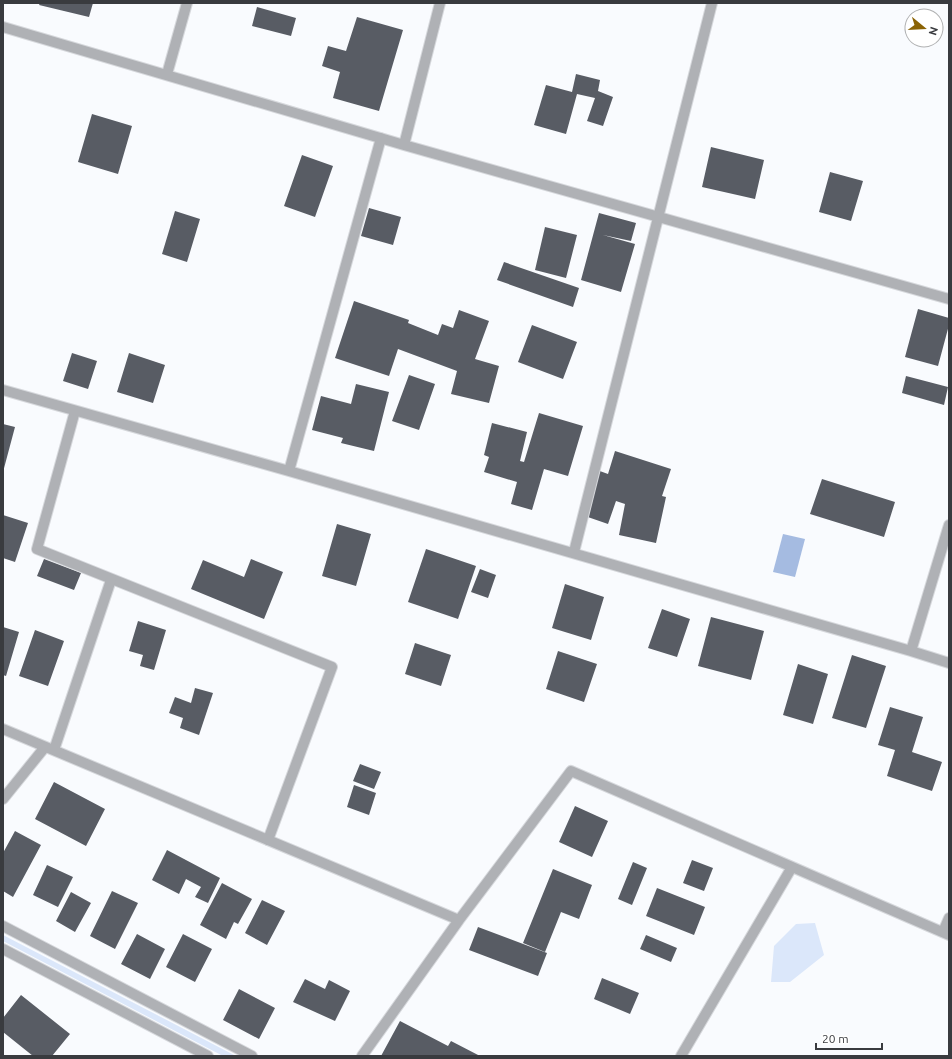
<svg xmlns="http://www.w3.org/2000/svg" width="952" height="1059" font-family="Ubuntu,sans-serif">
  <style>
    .green { fill: #dbe7fa }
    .water { fill: #a5bbe1 }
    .building { fill: #585c64 }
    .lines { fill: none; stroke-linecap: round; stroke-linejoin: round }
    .lane-casing { stroke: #d6d8dc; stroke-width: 12 }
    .street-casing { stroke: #d6d8dc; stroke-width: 12 }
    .lane { stroke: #afb1b5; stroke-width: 10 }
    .street { stroke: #afb1b5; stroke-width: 10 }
  </style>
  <rect width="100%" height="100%" fill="#f9fbfe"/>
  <path class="green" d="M815 923 824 955 790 982H771L774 946 796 924Z
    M3 935 236 1056H223L3 941Z"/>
  <path class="water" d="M783 534 805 539 795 577 773 572Z"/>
  <path class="building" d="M40 3H93L89 17 39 5Z
    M257 7 296 18 291 36 252 26Z
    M357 17 403 30 379 111 333 98 340 72 322 66 328 46 346 51Z
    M576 74 600 80 598 91 613 97 603 126 587 121 595 98 577 94 566 134 534 125 546 85 572 92Z
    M92 114 132 126 118 174 78 162Z
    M711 147 764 160 755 199 702 187Z
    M302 155 333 166 315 217 284 206Z
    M830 172 863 181 851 221 819 212Z
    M369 208 401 217 393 245 361 236Z
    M175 211 200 219 187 262 162 254Z
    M599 213 636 223 631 241 603 235 635 244 621 292 581 280Z
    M545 227 577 235 566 278 535 270Z
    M504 262 579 288 573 307 497 280Z
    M354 301 409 320 408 323 438 335 442 324 453 328 459 310 489 321 475 359 499 366 489 403 451 394 457 371 398 349 389 376 335 358Z
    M918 309 949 318V325L938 366 905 357Z
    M532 325 577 342 563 379 518 362Z
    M72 353 97 361 88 389 63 381Z
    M129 353 165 365 153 403 117 392Z
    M409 375 435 384 419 430 392 421Z
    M906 376 948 387 944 405 902 393Z
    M356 384 389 392 374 451 341 443 343 438 312 430 321 396 351 404Z
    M539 413 583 426 568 476 544 469 532 510 511 504 517 482 484 472 489 457 484 455 492 423 527 432 520 461 524 462Z
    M3 424 15 427 3 472Z
    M615 451 671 469 662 496 666 497 656 543 619 535 625 504 616 501 608 524 582 515 597 470 608 474Z
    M822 479 895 502 884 537 810 514Z
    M3 515 28 523 15 562 3 558Z
    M337 524 371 534 356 586 322 576Z
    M426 549 476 566 458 619 408 602Z
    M44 559 81 573 74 590 37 576Z
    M251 559 283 572 264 619 191 589 203 560 244 577Z
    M480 569 496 575 488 598 471 592Z
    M565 584 604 597 591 640 552 628Z
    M662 609 690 619 677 657 648 648Z
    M711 617 764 631 751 680 698 666Z
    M138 621 166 630 154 670 140 666 143 655 129 651Z
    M3 627 19 632 6 676 3 675Z
    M35 630 64 641 48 686 19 676Z
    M415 643 451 655 441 686 405 674Z
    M558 651 597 664 584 702 546 689Z
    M852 655 886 666 866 728 832 718Z
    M798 664 828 674 813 724 783 715Z
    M195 688 213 693 199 735 180 728 183 718 169 713 175 697 191 703Z
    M890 707 923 717 912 752 942 762 932 791 887 776 895 750 878 745Z
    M360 764 381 772 374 789 353 781Z
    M54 782 105 809 86 846 35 819Z
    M354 785 376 793 369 815 347 807Z
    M575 806 608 821 592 857 559 842Z
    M15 831 41 845 13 897 3 891V853Z
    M167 850 220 878 208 903 195 897 201 887 186 879 179 894 152 880Z
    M692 860 713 868 704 891 683 883Z
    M633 862 647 868 632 905 618 899Z
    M47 865 73 877 58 907 33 895Z
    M553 869 592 885 579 919 561 912 545 952 523 943Z
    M222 883 252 899 238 924 234 922 226 939 200 925Z
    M657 888 705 907 694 935 646 916Z
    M112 891 138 903 115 949 90 936Z
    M71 892 91 903 75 932 56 921Z
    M262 900 285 911 267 945 245 933Z
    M478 927 547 953 538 976 469 950Z
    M137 934 165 949 150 979 121 964Z
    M183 934 212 949 195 982 166 967Z
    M646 935 677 948 671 962 640 949Z
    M602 978 639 993 630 1014 594 999Z
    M305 979 325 989 329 980 350 991 335 1021 293 1002Z
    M239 989 275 1008 259 1039 223 1020Z
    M21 995 70 1034 52 1056H33L3 1032V1018Z
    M400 1021 448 1046 451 1041 480 1056H381Z"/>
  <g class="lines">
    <defs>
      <path id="lane" d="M75 411 37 549 332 667 268 840"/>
      <path id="street" d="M3 27 404 145 949 299
        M167 74 187 3
        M381 138 289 471 911 651 949 663
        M404 145 440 3
        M3 390 289 471
        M574 552 712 3
        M911 651 949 525
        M3 729 459 920
        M54 750 111 580
        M3 799 45 747
        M3 926 252 1056
        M943 932 949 918
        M3 949 208 1056
        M362 1056 459 920 571 771 949 935
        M681 1056 792 867"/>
    </defs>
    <use href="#lane" class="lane-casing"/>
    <use href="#street" class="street-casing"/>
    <use href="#lane" class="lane"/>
    <use href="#street" class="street"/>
  </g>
  <rect width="952" height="1059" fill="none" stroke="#393b3f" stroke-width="8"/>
  <g transform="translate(924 28) rotate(108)"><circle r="19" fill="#ffffff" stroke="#b0b1b2"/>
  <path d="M0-3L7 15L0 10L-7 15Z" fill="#8b6304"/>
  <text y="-6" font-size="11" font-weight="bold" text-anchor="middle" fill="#393b3f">N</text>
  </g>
  <path d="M816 1043v6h66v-6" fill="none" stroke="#393b3f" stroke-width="2"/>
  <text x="822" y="1043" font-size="12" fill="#393b3f" stroke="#ffffff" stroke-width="3" paint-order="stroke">20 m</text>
</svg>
